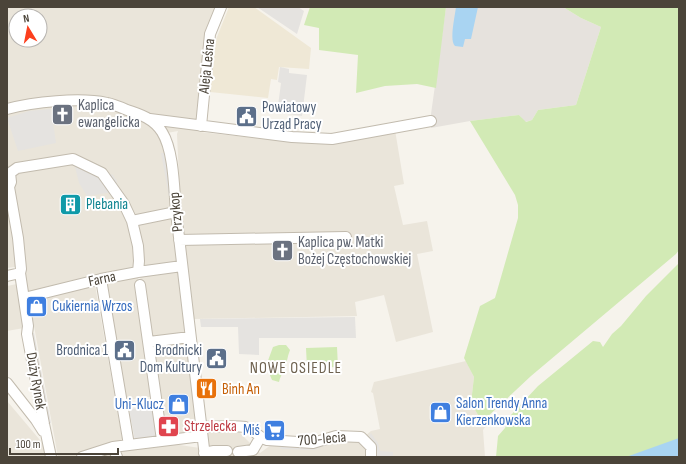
<svg xmlns="http://www.w3.org/2000/svg" width="686" height="464" font-family="'Sofia Sans Condensed',sans-serif">
  <style>
    .residential { fill: #eae5da; fill-rule: evenodd }
    .industrial { fill: #e6e2dd }
    .education { fill: #efe8d6 }
    .green { fill: #d2eab5 }
    .parking { fill: #e5e3e0 }
    .water { fill: #a9d4f2 }
    .lines { fill: none; stroke-linecap: round; stroke-linejoin: round }
    .minor-casing { stroke: #c2bbae; stroke-width: 12 }
    .minor { stroke: #fff; stroke-width: 10 }
    .labels { text-anchor: middle; dominant-baseline: central; stroke-width: 4; stroke-linejoin: round; paint-order: stroke }
    .street-label { font-size: 15px; fill: #4b4439; stroke: #fff }
    .worship-label { font-size: 15px; fill: #5b616d; stroke: #fff; text-anchor: start }
    .service-label { font-size: 15px; fill: #4e5e75; stroke: #fff; text-anchor: end }
    .culture-label { font-size: 15px; fill: #0d838f; stroke: #fff; text-anchor: start }
    .shop-label { font-size: 15px; fill: #366cbe; stroke: #fff; text-anchor: start }
    .food-label { font-size: 15px; fill: #c56008; stroke: #fff; text-anchor: start }
    .health-label { font-size: 15px; fill: #be3a42; stroke: #fff; text-anchor: start }
    .neighbourhood-label { font-size: 16px; letter-spacing: 1px; fill: #6e6250; stroke: #fff }
  </style>
  <rect width="100%" height="100%" fill="#f6f3ec"/>
  <path class="residential" d="M7 7H217L207 31 204 42 198 113 199 132 286 141 323 144 395 130 404 184 394 186 403 225 427 221 433 251 417 254 433 332 396 342 384 295 355 302 357 316 194 319 180 201 177 134 178 131 161 134 166 145 198 433 164 438 140 276H137L140 285 155 396 127 400 104 281 95 285 123 443 75 457H58L23 266 7 268ZM16 16H40V40H16Z
    M17 284 24 328 7 331V286Z
    M466 361 474 377 471 403 481 420H484L486 426 483 430 485 457H94L117 450 173 444 200 448 208 431 237 430 260 453 271 445 337 438 360 440 371 431 380 429 373 393 371 392 374 382Z
    M7 401 45 446 47 457H7Z"/>
  <path class="industrial" d="M446 7H563L581 18 601 27 576 105 538 110 532 120 525 122 519 115 470 121 431 128V114Z"/>
  <path class="education" d="M229 7H254L311 48 309 69 279 67 277 80 271 79 268 98 210 92 215 42Z"/>
  <path class="green" d="M310 7H446L436 88 417 84 385 86 356 93 358 55 319 50V28L304 25Z
    M563 7H679V250L676 254 531 376 484 420H481L471 403 474 377 464 358 480 306 495 298 518 218V205L515 195 470 121 519 115 526 122 532 120 538 110 576 105 601 27 581 18Z
    M679 263V457H496L498 436 505 428 511 415 538 386 593 341 600 342 603 347 612 334 621 326 646 296Z
    M279 345H286L290 350C287 357 287 364 284 370 282 374 280 377 279 382L272 380 266 366 273 347Z
    M337 347 338 367 307 368 306 348Z"/>
  <path class="parking" d="M257 7H298L304 11 297 34Z
    M280 67 289 69V73L307 75 302 116 281 113 282 107 278 106 281 83 278 82Z
    M51 109 56 143 18 151 7 118 29 111Z
    M161 153H164L170 193V202Z
    M73 159 113 175 115 179H116L119 191 87 196 79 183Z
    M355 317 356 338H259V355L239 354 238 327H201L200 319Z
    M34 333 51 423 45 424 29 334Z
    M155 406 160 439 135 441 129 409Z
    M371 433 378 443 380 451 393 452V457H377L368 438Z
    M337 440H351L349 443 337 442 313 450 281 449 278 445Z"/>
  <path class="water" d="M456 7H478L471 39H465L463 47 455 46C449 41 455 16 456 7Z
    M679 438V457H626Z"/>
  <g class="lines">
    <defs>
      <path id="minor" d="M7 109C33 102 80 97 107 103 113 104 120 107 127 110 140 114 154 119 162 132 174 151 174 189 176 212L205 457
        M150 119 292 137 332 139 431 121
        M201 126 210 34 221 7
        M132 221 176 212
        M179 240 346 237
        M7 276 20 273
        M101 279 129 445
        M140 285 162 440
        M24 298 101 279 138 272 182 266
        M149 342 190 337
        M7 383 36 420 43 431
        M201 427C213 427 235 425 245 427 254 429 258 437 267 440L313 443 336 436 361 437 371 447V457
        M113 447 117 457
        M238 452 253 450 260 438
        M204 453 214 451H227
        M51 457 44 424 27 334 28 326 20 273 21 269 18 238 9 187 11 182 10 173 17 168 73 159 102 173 124 204 132 221 138 246 139 261 138 272
        M82 457 113 447 129 445 202 436"/>
    </defs>
    <use href="#minor" class="minor-casing"/>
    <use href="#minor" class="minor"/>
  </g>
  <defs>
    <symbol id="church-square" viewBox="-11 -11 22 22"><rect x="-9" y="-9" width="18" height="18" rx="4" fill="#6b7280" stroke="#fff"/><path d="M-1.2-6h2.4v3.5h3.3v2.4h-3.3V6h-2.4V-.1h-3.3v-2.4h3.3Z" fill="#fff"/></symbol>
    <symbol id="civic-square" viewBox="-11 -11 22 22"><rect x="-9" y="-9" width="18" height="18" rx="4" fill="#5c6f8a" stroke="#fff"/><path d="M-.6-6.5H3V-4.5H.6V-3L4-1V1h2V6H-6V1h2V-1L-.6-3ZM-1.2 2.5V6h2.4V2.5Z" fill="#fff"/></symbol>
    <symbol id="building-square" viewBox="-11 -11 22 22"><rect x="-9" y="-9" width="18" height="18" rx="4" fill="#0f9aa8" stroke="#fff"/><path d="M-4-6H4V6H1V3H-1V6H-4ZM-2.5-4.3h1.7v1.8h-1.7ZM.8-4.3h1.7v1.8H.8ZM-2.5-1h1.7V.8h-1.7ZM.8-1h1.7V.8H.8Z" fill="#fff"/></symbol>
    <symbol id="shop-square" viewBox="-11 -11 22 22"><rect x="-9" y="-9" width="18" height="18" rx="4" fill="#3f7fe0" stroke="#fff"/><path d="M-5-2.5h2.3a2.7 3.5 0 0 1 5.4 0H5L5.5 6h-11ZM-1.5-2.5h3a1.5 2.3 0 0 0-3 0Z" fill="#fff"/></symbol>
    <symbol id="restaurant-square" viewBox="-11 -11 22 22"><rect x="-9" y="-9" width="18" height="18" rx="4" fill="#e8710a" stroke="#fff"/><path d="M-5-6h1v4h1v-4h1v4h1v-4h1v5L-1.5 .5V6h-2V.5L-5-1ZM5-6V6H3V1.5H1.5Q1.5-4 5-6Z" fill="#fff"/></symbol>
    <symbol id="pharmacy-square" viewBox="-11 -11 22 22"><rect x="-9" y="-9" width="18" height="18" rx="4" fill="#e0444e" stroke="#fff"/><path d="M-2-6h4v4h4v4h-4v4h-4v-4h-4v-4h4Z" fill="#fff"/></symbol>
    <symbol id="supermarket-square" viewBox="-11 -11 22 22"><rect x="-9" y="-9" width="18" height="18" rx="4" fill="#3f7fe0" stroke="#fff"/><path d="M-6-5.5h2.5l.6 2H6L4.5 2H-2.5L-4.4-4H-6ZM-1.5 3.2a1.3 1.3 0 1 0 .1 0ZM3 3.2a1.3 1.3 0 1 0 .1 0Z" fill="#fff"/></symbol>
  </defs>
  <g fill-rule="evenodd">
    <use href="#church-square" x="50" y="102" width="25" height="25"/>
    <use href="#civic-square" x="234" y="104" width="25" height="25"/>
    <use href="#building-square" x="58" y="192" width="25" height="25"/>
    <use href="#church-square" x="270" y="238" width="25" height="25"/>
    <use href="#shop-square" x="24" y="294" width="25" height="25"/>
    <use href="#civic-square" x="112" y="338" width="25" height="25"/>
    <use href="#civic-square" x="204" y="346" width="25" height="25"/>
    <use href="#restaurant-square" x="194" y="376" width="25" height="25"/>
    <use href="#shop-square" x="166" y="392" width="25" height="25"/>
    <use href="#shop-square" x="428" y="400" width="25" height="25"/>
    <use href="#pharmacy-square" x="156" y="414" width="25" height="25"/>
    <use href="#supermarket-square" x="262" y="418" width="25" height="25"/>
  </g>
  <g class="labels">
    <g class="street-label">
      <text transform="translate(207 66) rotate(-84)">Aleja Leśna</text>
      <text transform="translate(176 212) rotate(-95)">Przykop</text>
      <text transform="translate(102 279) rotate(-12)">Farna</text>
      <text transform="translate(36 381) rotate(80)">Duży Rynek</text>
      <text transform="translate(322 439) rotate(-5)">700-lecia</text>
    </g>
    <g class="worship-label">
      <text x="78" y="105">Kaplica<tspan x="78" dy="17">ewangelicka</tspan></text>
      <text x="298" y="242">Kaplica pw. Matki<tspan x="298" dy="17">Bożej Częstochowskiej</tspan></text>
    </g>
    <g class="service-label">
      <text x="262" y="107" text-anchor="start">Powiatowy<tspan x="262" dy="17">Urząd Pracy</tspan></text>
      <text x="108" y="350">Brodnica 1</text>
      <text x="202" y="350">Brodnicki<tspan x="202" dy="17">Dom Kultury</tspan></text>
    </g>
    <g class="culture-label">
      <text x="86" y="204">Plebania</text>
    </g>
    <g class="shop-label">
      <text x="52" y="306">Cukiernia Wrzos</text>
      <text x="456" y="403">Salon Trendy Anna<tspan x="456" dy="17">Kierzenkowska</tspan></text>
      <text x="164" y="404" text-anchor="end">Uni-Klucz</text>
      <text x="260" y="430" text-anchor="end">Miś</text>
    </g>
    <g class="food-label">
      <text x="222" y="389">Binh An</text>
    </g>
    <g class="health-label">
      <text x="184" y="426">Strzelecka</text>
    </g>
    <g class="neighbourhood-label">
      <text x="296" y="368">NOWE OSIEDLE</text>
    </g>
  </g>
  <rect width="686" height="464" fill="none" stroke="#4b4439" stroke-width="16"/>
  <g transform="translate(28 28) rotate(350)"><circle r="19" fill="#ffffff" stroke="#b7b4b0"/>
  <path d="M0-3L7 15L0 10L-7 15Z" fill="#fc3f1d"/>
  <text y="-6" font-size="11" font-weight="bold" text-anchor="middle" fill="#4b4439">N</text>
  </g>
  <path d="M10 448v6h108v-6" fill="none" stroke="#4b4439" stroke-width="2"/>
  <text x="16" y="448" font-size="12" fill="#4b4439" stroke="#ffffff" stroke-width="3" paint-order="stroke">100 m</text>
</svg>
